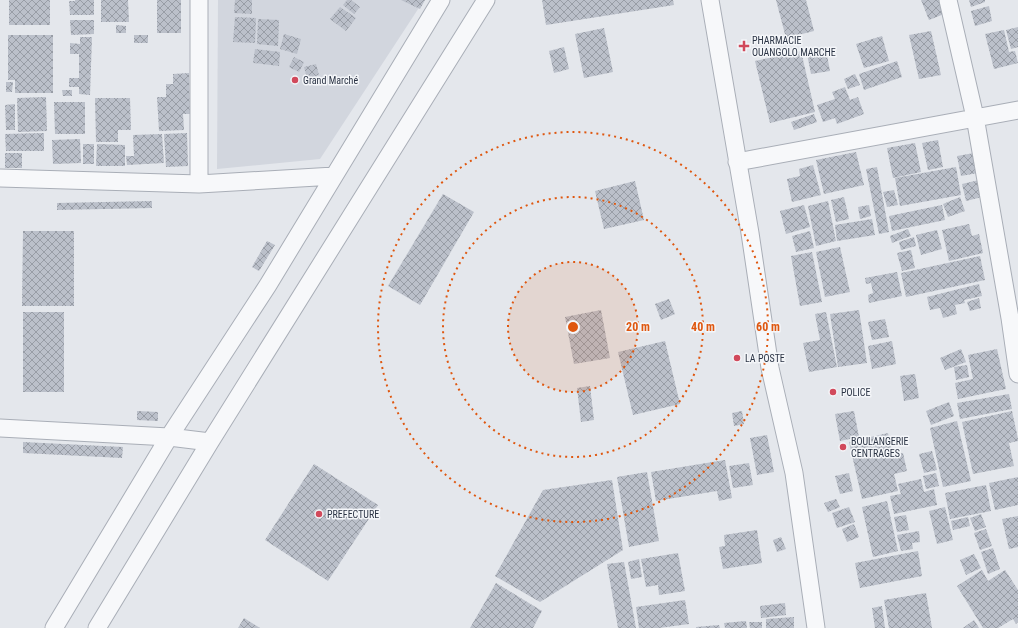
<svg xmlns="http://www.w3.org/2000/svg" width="1018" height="628" font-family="'Roboto Condensed',sans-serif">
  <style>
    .built { fill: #d2d6de }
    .building { fill: url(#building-cross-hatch) }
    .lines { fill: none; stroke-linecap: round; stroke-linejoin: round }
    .minor-casing { stroke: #a9aeb7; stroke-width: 19 }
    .minor { stroke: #f7f8fa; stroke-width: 17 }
    .ring { fill: none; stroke: #df570f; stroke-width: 2; stroke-dasharray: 2 4 }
    .poi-dot { fill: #d1495b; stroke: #f4f6f9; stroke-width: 1.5 }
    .labels { text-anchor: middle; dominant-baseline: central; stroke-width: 3; stroke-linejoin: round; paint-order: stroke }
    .poi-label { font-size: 10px; fill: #2b3445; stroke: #f4f6f9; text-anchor: start }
    .centre { fill: #df570f; stroke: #f4f6f9; stroke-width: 2 }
    .ring-label { font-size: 12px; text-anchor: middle; font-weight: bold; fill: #df570f; stroke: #f4f6f9; stroke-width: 3; stroke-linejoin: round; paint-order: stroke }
  </style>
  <defs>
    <pattern id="building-cross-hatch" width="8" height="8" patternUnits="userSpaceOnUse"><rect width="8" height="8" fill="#bbc0ca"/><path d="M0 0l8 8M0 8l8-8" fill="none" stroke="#989da6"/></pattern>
  </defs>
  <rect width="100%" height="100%" fill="#e4e7ec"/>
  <path class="built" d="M218 0H424L320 159 217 169Z"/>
  <path class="building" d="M9 0H50V25H9Z
    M75 0H94V15H70L69 1H75Z
    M101 0H128L129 22H101Z
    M157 0H181V33H157Z
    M235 0H252V14L234 13Z
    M347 0H351L360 7 354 14 343 5Z
    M401 0H425L420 9Z
    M542 0H673L674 5 546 25Z
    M776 0H806L814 31 786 38Z
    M921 0H939L944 14 929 20Z
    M969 0H985V2L971 7Z
    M989 6 992 21 975 26 971 11Z
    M340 7 356 18 346 31 330 19Z
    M235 17 256 18 255 43 233 42Z
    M258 19 279 20 278 46 257 44Z
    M70 20H94V34L71 35Z
    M116 25 126 26V33H116Z
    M1018 27V47L1011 49 1006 30Z
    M604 28 613 72 584 78 575 34Z
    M1004 30 1009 52 1015 51 1018 63 994 69 985 34Z
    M931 31 941 75 919 79 909 35Z
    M284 34 301 39 297 54 280 49Z
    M8 35H53V93H15V80H8Z
    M134 35H148V43H134Z
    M882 36 889 61 864 68 856 44Z
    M80 37H92L90 95 79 94V87H69V78H79V54H70V43L80 44Z
    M564 47 569 69 554 73 549 51Z
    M255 49 280 52 279 66 253 63Z
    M826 50 830 71 811 74 807 54Z
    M801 51 815 112 770 123 755 61Z
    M294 57 304 62 299 72 289 67Z
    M897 61 902 77 864 90 859 74Z
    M316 64 319 75 307 78 304 67Z
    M189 73 190 114H183L184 130 159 131 157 97H166V84H173V74Z
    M855 74 860 85 848 89 844 79Z
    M6 82H13L12 92H6Z
    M845 87 850 100 858 97 864 114 837 124 835 118 823 122 817 105 835 99 832 92Z
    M62 90H72V96H63Z
    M46 97 47 131 18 132 17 98Z
    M95 98H130L131 130H118V142H96Z
    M54 102H85V134H55Z
    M15 104V130H6L5 105Z
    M814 114 817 122 794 130 791 122Z
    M44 133V151H6L5 134Z
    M187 133 188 166 166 167 164 134Z
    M162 134 164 163 127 165 126 156H134L133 135Z
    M80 139 81 163 53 164 52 140Z
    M938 140 943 167 928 170 922 143Z
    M915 143 921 172 893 178 887 148Z
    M83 144H94V164H83Z
    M97 144 125 145V166H96Z
    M856 152 864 185 824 194 816 160Z
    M5 153H22V168H5Z
    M974 153 978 173 961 176 957 156Z
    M813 165 821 195 792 202 787 179 800 176 799 169Z
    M877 167 889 232 879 234 866 169Z
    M956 167 961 195 900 206 895 178Z
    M979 180 982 197 966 201 962 184Z
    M635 181 644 220 604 229 595 191Z
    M894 190 898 205 887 207 883 192Z
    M443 194 474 212 420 305 388 286Z
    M844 197 849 219 836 222 831 200Z
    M960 197 965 211 948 217 943 204Z
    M152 201V208L57 210V203Z
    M828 201 836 241 816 246 808 206Z
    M804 205 810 227 786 234 780 211Z
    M869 205 871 216 860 219 858 207Z
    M942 205 945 220 892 231 889 216Z
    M872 219 875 235 837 241 835 225Z
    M969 224 972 236 979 234 983 253 949 261 942 230Z
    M908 229 911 236 892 243 890 236Z
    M937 230 942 249 921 255 916 235Z
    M23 231H74V306H22Z
    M810 231 814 248 796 252 792 236Z
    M914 237 916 246 901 250 899 242Z
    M267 241 275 245 259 271 252 267Z
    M840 247 850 292 825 297 816 252Z
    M911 250 915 268 902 271 897 253Z
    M812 252 822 302 800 306 791 256Z
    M980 256 985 280 906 297 901 273Z
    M897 272 902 296 869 303 868 295 873 293 871 283 866 284 865 278Z
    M979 284 982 296 964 300 965 303 955 305 957 314 943 318 940 308 930 310 927 297Z
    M979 298 981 308 970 311 967 302Z
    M669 299 675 314 661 320 655 304Z
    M601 310 610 358 574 364 565 317Z
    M859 310 867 363 838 367 830 314Z
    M23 312H64V392H23Z
    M826 312 837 367 809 372 803 343 820 340 815 314Z
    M885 319 889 337 872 340 868 322Z
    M665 341 680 404 633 415 618 352Z
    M892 341 896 364 872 369 868 346Z
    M961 349 966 362 945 370 940 358Z
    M997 349 1006 389 958 399 955 383 973 379 968 355Z
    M967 365 969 377 956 380 954 367Z
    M915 374 919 398 904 401 900 376Z
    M590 386 594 420 581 422 577 388Z
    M1009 394 1012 409 960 419 957 403Z
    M949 402 954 416 931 425 926 411Z
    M137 411 158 412V421L137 420Z
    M742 411 744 424 734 426 732 413Z
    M854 411 859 437 840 441 835 414Z
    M1012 411 1018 439V441L1009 443 1014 466 973 474 962 422Z
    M957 421 971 481 943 487 930 428Z
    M888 433 893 455 903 453 907 471 894 474 898 491 862 499 849 442Z
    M767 435 774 472 757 475 750 438Z
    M23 442 123 447 122 458 23 453Z
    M932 451 937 470 924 473 919 454Z
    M725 460 732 498 719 501 717 491 656 501 651 472Z
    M749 463 753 485 733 488 729 466Z
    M314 464 378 505 328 581 265 540Z
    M647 472 659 541 629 547 617 477Z
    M849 473 853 491 840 494 835 476Z
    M936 473 939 486 926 489 923 476Z
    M1018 477V505L995 510 989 483Z
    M921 479 924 492 934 489 937 505 894 514 890 496 901 494 898 484Z
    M612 480 623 550 540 602 495 576 543 490Z
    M986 485 991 511 950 519 945 493Z
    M836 499 840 507 828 512 824 503Z
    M887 501 898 551 873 557 862 507Z
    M849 507 855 522 837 528 832 513Z
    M945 507 953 540 937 544 929 511Z
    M981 514 986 527 975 531 970 518Z
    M906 515 909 530 897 532 894 517Z
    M1018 516V547L1009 549 1002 519Z
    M968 517 970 526 953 530 951 521Z
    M854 524 859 537 847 542 842 529Z
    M986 529 992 546 980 550 974 533Z
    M757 530 762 563 723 569 719 547 725 546 724 535Z
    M919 531 920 542 912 543 913 549 901 551 897 535Z
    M781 537 786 549 777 552 773 540Z
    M993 548 1000 569 988 574 981 552Z
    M918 551 922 576 860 588 855 563Z
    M678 553 685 591 659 595 658 585 646 587 641 559Z
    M974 554 981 568 966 575 960 560Z
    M639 559 642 577 631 579 628 562Z
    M624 562 636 628H618L607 564Z
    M982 570 988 581 1005 570 1018 590V622L1016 624 1013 619 998 628H983L957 586Z
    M496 583 542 611 533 628H470Z
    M926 593 932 628H889L884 600Z
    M685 600 689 624 659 628H639L636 607Z
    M785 603 786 615 761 618 760 606Z
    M882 606 885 628H875L872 608Z
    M794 617V628H766V619Z
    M244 618 260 628H238Z
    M974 620 979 628H963Z
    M746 621 747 628H725L724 623Z
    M749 622H762V628H750Z
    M719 625 720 628H696V627Z"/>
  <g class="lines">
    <defs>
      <path id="minor" d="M199 0V184
        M710 0 750 233 770 368 794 473 816 628
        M948 0 975 117 1010 318 1018 374
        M737 162 1018 110
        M0 178 199 184 334 176
        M0 428 169 437 210 442
        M54 628 169 437 268 285 441 0
        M97 628 210 442 486 0"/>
    </defs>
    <use href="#minor" class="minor-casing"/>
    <use href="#minor" class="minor"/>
  </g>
  <circle cx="573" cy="327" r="65" fill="#df570f" fill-opacity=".12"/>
  <g class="ring">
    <circle cx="573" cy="327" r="65"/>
    <circle cx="573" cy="327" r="130"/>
    <circle cx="573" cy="327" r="195"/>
  </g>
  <g class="poi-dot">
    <path d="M742 40h4v4h4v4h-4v4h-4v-4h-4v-4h4z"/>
    <circle cx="295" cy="80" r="4"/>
    <circle cx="737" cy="358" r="4"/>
    <circle cx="833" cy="392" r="4"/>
    <circle cx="843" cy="447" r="4"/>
    <circle cx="319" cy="514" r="4"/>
  </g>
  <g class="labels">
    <g class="poi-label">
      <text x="752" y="40">PHARMACIE<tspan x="752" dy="12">OUANGOLO MARCHE</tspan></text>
      <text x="303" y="80">Grand Marché</text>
      <text x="745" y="358">LA POSTE</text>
      <text x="841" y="392">POLICE</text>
      <text x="851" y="441">BOULANGERIE<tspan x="851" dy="12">CENTRAGES</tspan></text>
      <text x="327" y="514">PREFECTURE</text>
    </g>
  </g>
  <circle cx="573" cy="327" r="6" class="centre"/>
  <g class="ring-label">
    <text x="638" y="331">20 m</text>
    <text x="703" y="331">40 m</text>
    <text x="768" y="331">60 m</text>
  </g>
</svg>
